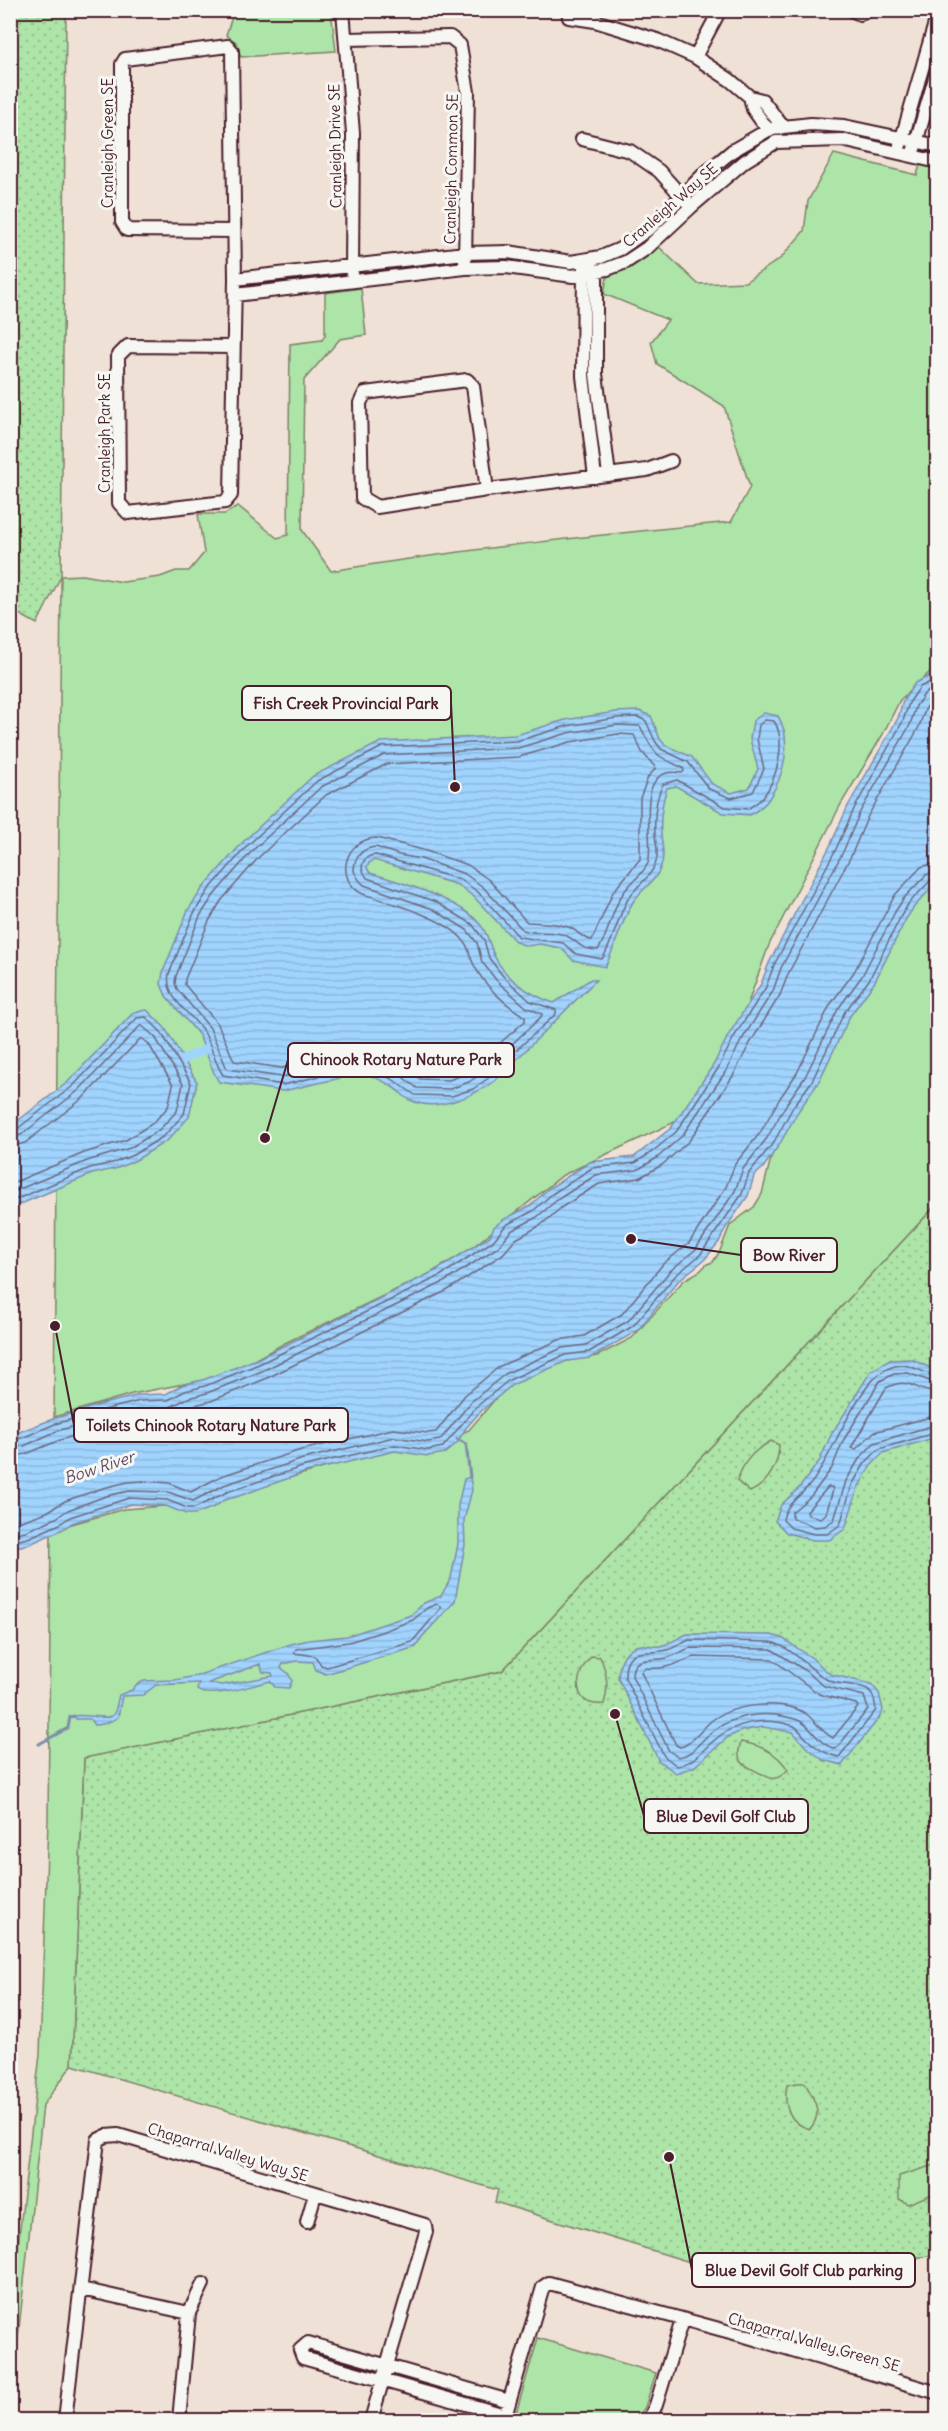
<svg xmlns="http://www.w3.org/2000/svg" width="948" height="2431" font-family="Delius,sans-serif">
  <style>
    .grass { fill: url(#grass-dots); stroke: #7c8269; stroke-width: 1.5 }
    .park { fill: #ade4a7; stroke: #7c8269; stroke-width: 1.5 }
    .water { fill: url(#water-rules); stroke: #7e8caa; stroke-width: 1.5; fill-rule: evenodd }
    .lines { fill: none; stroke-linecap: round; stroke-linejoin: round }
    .shore { stroke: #6c677f; stroke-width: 1.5 }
    .stream { stroke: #7e8caa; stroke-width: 3 }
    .canal { stroke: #a0d4fe; stroke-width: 9 }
    .minor-casing { stroke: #4a1f2b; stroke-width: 16 }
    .minor { stroke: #f6f6f2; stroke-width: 12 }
    .labels { text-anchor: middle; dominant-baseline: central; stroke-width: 6; stroke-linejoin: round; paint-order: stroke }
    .street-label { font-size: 15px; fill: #4a1f2b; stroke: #f6f6f2 }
    .water-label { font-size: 16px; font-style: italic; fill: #604c60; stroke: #f6f6f2 }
    .leader { fill: none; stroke: #4a1f2b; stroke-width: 2 }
    .callout-dot { fill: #4a1f2b; stroke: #f6f6f2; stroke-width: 2 }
    .callout { fill: #f6f6f2; stroke: #4a1f2b; stroke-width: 2 }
    .callout-label { font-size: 16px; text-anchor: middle; font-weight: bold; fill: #4a1f2b }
  </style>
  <defs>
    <pattern id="grass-dots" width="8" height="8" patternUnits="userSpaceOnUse" patternTransform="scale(1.5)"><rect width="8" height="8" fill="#ade4a7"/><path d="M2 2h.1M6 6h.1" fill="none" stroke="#96c390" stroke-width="1.8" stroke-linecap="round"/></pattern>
    <pattern id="water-rules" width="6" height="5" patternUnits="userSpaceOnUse" patternTransform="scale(1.5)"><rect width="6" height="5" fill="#a0d4fe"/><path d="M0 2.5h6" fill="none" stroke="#8bb6da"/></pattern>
  </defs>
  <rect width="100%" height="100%" fill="#efe1d5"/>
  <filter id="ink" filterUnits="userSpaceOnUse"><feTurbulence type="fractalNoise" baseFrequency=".0167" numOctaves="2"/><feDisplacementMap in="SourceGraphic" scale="12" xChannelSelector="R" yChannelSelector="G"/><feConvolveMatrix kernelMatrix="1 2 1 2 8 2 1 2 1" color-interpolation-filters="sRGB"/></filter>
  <g filter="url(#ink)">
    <path class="grass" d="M11 10 66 11 61 576 37 624 10 609Z
      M937 1204V2255L745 2279 495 2202 498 2190 72 2065 84 1758 502 1671Z"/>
    <path class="park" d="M234 11H331L336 51 241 57 236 42 226 35Z
      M834 154 917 175 920 165 937 169V674L935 676 930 672 900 700 882 736 841 804 769 945 728 1058 681 1119 563 1175 469 1250 429 1274 285 1343 243 1366 204 1380 132 1394 54 1417 61 576 83 575 123 582 160 577 176 571H189L204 553 198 514H225L238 506 277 538 288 535 290 344 322 340 325 335V293L361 288 366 335 340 339 304 380 302 530 331 571C464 549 597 535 731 522L750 487 724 406 657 364 651 342 668 320 604 294 607 277 631 267 659 247 698 284 745 282 781 258 804 231 808 201Z
      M937 873V1204L502 1671 84 1758 72 2065 43 2105 11 2403V2307L40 2054 48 1821 51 1530 124 1509 203 1503 385 1450 441 1442 469 1430 502 1391 542 1365 597 1356 632 1338 684 1280 700 1271 707 1264 713 1262 720 1251 730 1225 754 1207 762 1194 774 1146 903 915Z
      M771 1441 779 1445C779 1464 768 1484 750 1492L737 1481C743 1462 753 1451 771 1441Z
      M592 1656 600 1657C607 1671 609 1689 604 1704 570 1708 574 1672 592 1656Z
      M741 1742C760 1745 778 1753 788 1770 784 1773 781 1777 776 1778 770 1780 767 1776 762 1774 746 1766 733 1763 741 1742Z
      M797 2083H805C814 2100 824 2112 810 2129 789 2124 783 2105 787 2085Z
      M935 2165 937 2166V2192L908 2204 899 2199V2176Z
      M538 2338 656 2373 645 2407 637 2420H514Z"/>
    <path class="water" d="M937 672V882L914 907 906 919 874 983 850 1016 818 1083 799 1110 779 1145 763 1168 754 1176 748 1196 725 1229 719 1242 704 1260 679 1280 637 1331 590 1358 567 1361 512 1385 480 1412 466 1428 457 1443 445 1453 428 1456 395 1451 306 1472 236 1497 224 1500 216 1506 196 1514H186L166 1506 131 1504 72 1523 63 1529 30 1544 11 1548V1435L53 1419 103 1404 139 1395 166 1394 182 1385 203 1380 257 1359 437 1270 490 1236 494 1227 503 1220 530 1206 548 1189 590 1162 634 1157 671 1128 714 1064 729 1034 761 984 769 963 830 846 848 806 898 718 903 701 915 683Z
      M639 711 651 716 660 739 665 745 692 757 712 784 731 793 749 788 758 769 750 739 753 721 764 713 778 716C793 741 784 777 768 800 764 806 756 811 750 815L723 813 676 786 667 788C662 802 660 818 661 834 662 846 665 855 661 866 656 882 642 888 633 902 621 922 616 946 605 967L573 960 561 948 540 944 527 946 516 942 474 897 458 885 374 860 369 863 367 868 370 873C398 881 459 900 478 922 489 934 488 942 494 955 504 978 530 995 554 1003L591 979 596 980 495 1081C473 1096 437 1113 410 1100 403 1096 398 1090 391 1086 383 1080 371 1076 361 1072L345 1077 283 1091 219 1082 214 1073 199 1035 166 996 161 984 163 972 188 910 203 888 243 842 313 776 381 742 516 735 565 720 616 712Z
      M147 1010 165 1028 197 1082 189 1117 168 1140 136 1160 118 1168 92 1174 11 1208V1126L68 1082 134 1012Z
      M911 1359 937 1371V1437L883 1453 870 1467 858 1488 845 1529 829 1540H813L787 1533 775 1521 781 1505 800 1487 820 1460 831 1435 871 1371 890 1360Z
      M470 1477 472 1490 464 1520 465 1545 455 1601 422 1637 416 1647 326 1674 316 1670 313 1662 297 1661 283 1664 281 1668 288 1673 292 1681 289 1688 275 1687 270 1681C254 1685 210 1700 197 1690L199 1683 156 1685 143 1695 122 1696 118 1717C111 1722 103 1725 94 1725L90 1719H76L74 1716C85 1713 108 1721 113 1715 117 1710 117 1701 119 1695L132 1690 136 1685 144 1681 175 1680 196 1676 291 1644 309 1640 347 1636 411 1615 424 1603 441 1596 451 1578 458 1544V1505L464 1479ZM260 1664 263 1672 272 1673 273 1676 222 1685 209 1683Z
      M687 1634 771 1635 782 1638 812 1658 830 1674 871 1684 879 1693 883 1710 879 1718 842 1765 823 1760 805 1746 793 1732 763 1727 741 1731 728 1737 694 1767 676 1773 659 1761 618 1678C619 1664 624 1647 641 1645 647 1644 654 1647 660 1646 670 1644 678 1638 687 1634Z"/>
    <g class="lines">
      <path class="shore" d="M638 717 646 721 655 741 661 749 688 762 709 789 731 798 753 792 764 769 757 739 759 725 765 720 774 721C787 741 777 779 763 797 759 802 753 805 748 809L725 807 677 780 663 784C655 799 654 818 655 835 656 845 659 852 656 862 651 878 637 885 628 899 617 918 614 941 602 959L576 954 563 943 519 937 478 892 461 880 376 855C367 855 362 861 362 869L367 878 436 902 472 924 484 940 489 958 503 976 530 1001 556 1010V1014L501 1064 490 1077 473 1089 452 1096 415 1095 392 1079 361 1066 283 1085 223 1075C214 1062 212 1046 204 1032 192 1014 164 998 169 974L194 913 208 891 247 846 317 781 382 747 517 741 567 726 617 718Z
        M617 725 640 726C655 754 652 754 683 768L684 771 682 773C630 763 656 842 648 863 643 875 629 883 622 895 611 912 609 934 598 950 577 949 581 943 567 936 553 929 536 935 523 930L483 887 465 874 421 859 399 855 376 847C362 848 354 857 354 871L359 880 364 885 433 909 467 930 477 943 482 962 497 981 526 1007 542 1014 541 1017 496 1059 485 1071 469 1082 450 1089 417 1088 396 1072 362 1059 282 1077 227 1069 210 1028 177 989 175 983 176 976 200 916 214 895 252 851 321 787 384 755 518 748 568 733Z
        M618 734 634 735 642 752 656 768 648 777 640 798V859L613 892 592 940C582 939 579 932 571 928 557 922 541 923 527 922L489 880 468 865 423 850 377 838C345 838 333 880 363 894 389 902 446 918 463 940 470 948 469 956 474 965 484 986 506 1005 525 1017V1021L490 1052 479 1065 465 1074 449 1080 420 1079 400 1064 363 1050 282 1068 234 1061 218 1024 185 985V979L209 921 221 901 259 857 326 795 387 764 519 757 570 742Z
        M10 1130 17 1129 73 1086 137 1018 146 1017 161 1032 191 1083 184 1114 164 1136 133 1155 116 1162 90 1168 10 1202
        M10 1138 21 1135 78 1091 141 1025 155 1037 183 1084 177 1111 159 1130 130 1148 87 1161 10 1193
        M10 1147 25 1143 82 1099 141 1038 148 1043 173 1085 168 1107 153 1123 126 1140 84 1153 10 1184
        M938 1376C920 1374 908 1359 889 1368 858 1381 834 1452 813 1481 803 1494 785 1504 783 1520L791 1528 814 1534H827L840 1525 852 1485 865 1463 879 1449 938 1432
        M938 1384 908 1373 894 1374 880 1381 843 1441 832 1468 811 1496 792 1512V1518L815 1527 825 1526 834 1520 846 1481 859 1459 874 1443 938 1424
        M938 1393C915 1392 910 1375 886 1388L851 1448 856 1449 874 1432 938 1415
        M10 1440 22 1438 55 1424 104 1410 140 1401 168 1400 185 1391 205 1386 259 1364 440 1276 493 1241 506 1225 533 1211 552 1194 592 1168 635 1163 652 1152 676 1132 719 1067 734 1037 766 987 774 965 836 849 854 809 903 721 909 703 920 687 938 678
        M10 1448 24 1446 57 1431 106 1417 141 1409 170 1407 188 1398 207 1393 262 1371 444 1282 498 1247 511 1231 537 1217 557 1200 596 1175 637 1170 657 1158 682 1136 726 1071 741 1041 773 991 781 968 843 852 860 812 910 725 916 706 925 693 938 686
        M10 1457 26 1454 60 1440 109 1426 143 1418 173 1416 191 1406 211 1401 265 1379 448 1290 503 1254 516 1239 541 1225 562 1207 599 1184 639 1178 662 1165 689 1141 733 1076 749 1045 780 995 789 972 851 856 868 816 918 729 925 710 931 700 938 696
        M828 1487H832L833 1490 826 1514 821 1518 808 1515 807 1511Z
        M10 1525 47 1512 65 1501 103 1488 128 1482 143 1481 169 1483 191 1492 221 1476 301 1450 393 1429 428 1433 436 1432 465 1395 500 1366 559 1340 584 1336 622 1314 663 1264 689 1243 726 1187 735 1164 760 1133 780 1098 797 1073 830 1005 854 972 895 895 921 867 938 862
        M10 1534 26 1531 56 1518 68 1510 106 1496 129 1491 168 1492 193 1501 224 1485 303 1459 394 1437 428 1442 440 1440 471 1402 505 1374 562 1348 586 1345 628 1321 670 1271 695 1250 735 1191 743 1169 767 1138 787 1103 805 1077 838 1009 862 976 895 912 904 898 926 875 938 871
        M10 1542 28 1538 60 1524 70 1517 129 1498 167 1500 187 1508H195L227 1492 305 1466 395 1445 428 1450 443 1447 476 1407 509 1380 565 1355 589 1352 633 1326 675 1276 700 1255 742 1194 749 1173 774 1142 793 1107 812 1081 844 1013 869 980 901 916 909 903 931 880 938 878
        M437 1604 440 1606V1609L412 1642 327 1667 321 1665 315 1656 294 1653 296 1649 349 1642 381 1632 413 1620 427 1608Z
        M689 1640 771 1642C793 1648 807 1667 826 1679 837 1686 855 1683 867 1689 874 1693 875 1703 876 1710L839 1757C827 1755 816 1748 807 1739 803 1735 799 1729 794 1726 765 1716 733 1722 711 1743 699 1754 693 1763 677 1766L664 1756 625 1678C624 1642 647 1656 667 1650 674 1648 682 1643 689 1640Z
        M690 1648 771 1649 803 1669 824 1686 864 1696 868 1709 836 1749C817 1745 811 1723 795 1719 762 1710 729 1714 704 1739 695 1748 691 1755 678 1757L669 1751 632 1676C632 1654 652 1662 667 1658 675 1656 682 1651 690 1648Z
        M693 1657 772 1659 819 1694 856 1704 858 1707 833 1738C821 1732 815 1720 805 1713 781 1699 733 1704 711 1721 702 1729 691 1745 680 1747L676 1745 641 1672 645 1668C664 1670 676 1664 693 1657Z"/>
      <path class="stream" d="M457 1439 466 1444 470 1477
        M39 1744 68 1728 70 1717 74 1716"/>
      <path class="canal" d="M184 1059 206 1049"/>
      <defs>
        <path id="minor" d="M343 10 353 133 352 273
          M568 10 569 17 595 21 657 40 695 57 730 80 750 97 762 100 783 127
          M851 10 860 14 869 10
          M346 39 450 37 460 45 468 92 465 261
          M695 57 720 10
          M750 97 753 109 768 130
          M582 139 630 151 659 171 686 201
          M900 145 938 13
          M914 149 938 68
          M590 266 596 271V374L609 475
          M584 267 583 376 595 477
          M235 279 465 253 508 252 571 262 601 257 620 249 651 227 703 175 732 151 768 130 783 127 811 124 844 126 938 146
          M235 295 465 268 506 267 573 276 607 269 626 262 647 248 691 207 745 161 776 142 842 140 938 162
          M233 347 128 346 118 356 119 503 128 513 225 502 231 495 235 279 232 51 228 46 125 59 122 64V222L127 230 234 231
          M487 490 473 386 467 380 365 393 360 403 362 498 377 507 487 490 647 470 671 461
          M307 2222 315 2194
          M81 2289 189 2313 179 2420
          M189 2313 203 2284
          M505 2415 303 2358 300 2350 308 2343 509 2401
          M65 2420 98 2140 106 2136 118 2135 425 2225 426 2232 371 2420
          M504 2420 543 2287 549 2283 745 2336 938 2393
          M649 2420 656 2405 682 2320"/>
      </defs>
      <use href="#minor" class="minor-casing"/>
      <use href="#minor" class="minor"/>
    </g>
  </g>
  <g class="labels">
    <g class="street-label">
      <text transform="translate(107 143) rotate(-90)">Cranleigh Green SE</text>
      <text transform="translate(335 146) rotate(-91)">Cranleigh Drive SE</text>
      <text transform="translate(451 169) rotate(-89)">Cranleigh Common SE</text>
      <text transform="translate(670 205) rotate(-41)">Cranleigh Way SE</text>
      <text transform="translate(104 433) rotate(-90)">Cranleigh Park SE</text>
      <text transform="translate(228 2152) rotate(17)">Chaparral Valley Way SE</text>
      <text transform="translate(814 2342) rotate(16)">Chaparral Valley Green SE</text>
    </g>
    <g class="water-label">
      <text transform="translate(99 1467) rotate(-18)">Bow River</text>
    </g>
  </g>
  <path class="leader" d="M455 787L451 703M265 1138L288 1060M631 1239L741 1255M55 1326L74 1425M615 1714L644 1816M669 2157L692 2270"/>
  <g class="callout-dot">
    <circle cx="455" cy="787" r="6"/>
    <circle cx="265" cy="1138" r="6"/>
    <circle cx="631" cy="1239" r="6"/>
    <circle cx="55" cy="1326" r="6"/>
    <circle cx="615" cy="1714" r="6"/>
    <circle cx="669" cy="2157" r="6"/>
  </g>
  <g class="callout">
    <rect x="242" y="686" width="209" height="34" rx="6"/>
    <rect x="288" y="1043" width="226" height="34" rx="6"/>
    <rect x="741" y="1238" width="96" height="34" rx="6"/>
    <rect x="74" y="1408" width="274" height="34" rx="6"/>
    <rect x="644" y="1799" width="164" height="34" rx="6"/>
    <rect x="692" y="2253" width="223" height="34" rx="6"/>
  </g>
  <g class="callout-label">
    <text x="346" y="709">Fish Creek Provincial Park</text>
    <text x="401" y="1065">Chinook Rotary Nature Park</text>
    <text x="789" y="1261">Bow River</text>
    <text x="211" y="1431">Toilets Chinook Rotary Nature Park</text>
    <text x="726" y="1822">Blue Devil Golf Club</text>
    <text x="804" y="2276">Blue Devil Golf Club parking</text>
  </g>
  <rect width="948" height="2431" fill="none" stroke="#f6f6f2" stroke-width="36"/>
  <rect x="18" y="18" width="912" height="2395" fill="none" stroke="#4a1f2b" stroke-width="2" filter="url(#ink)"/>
</svg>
